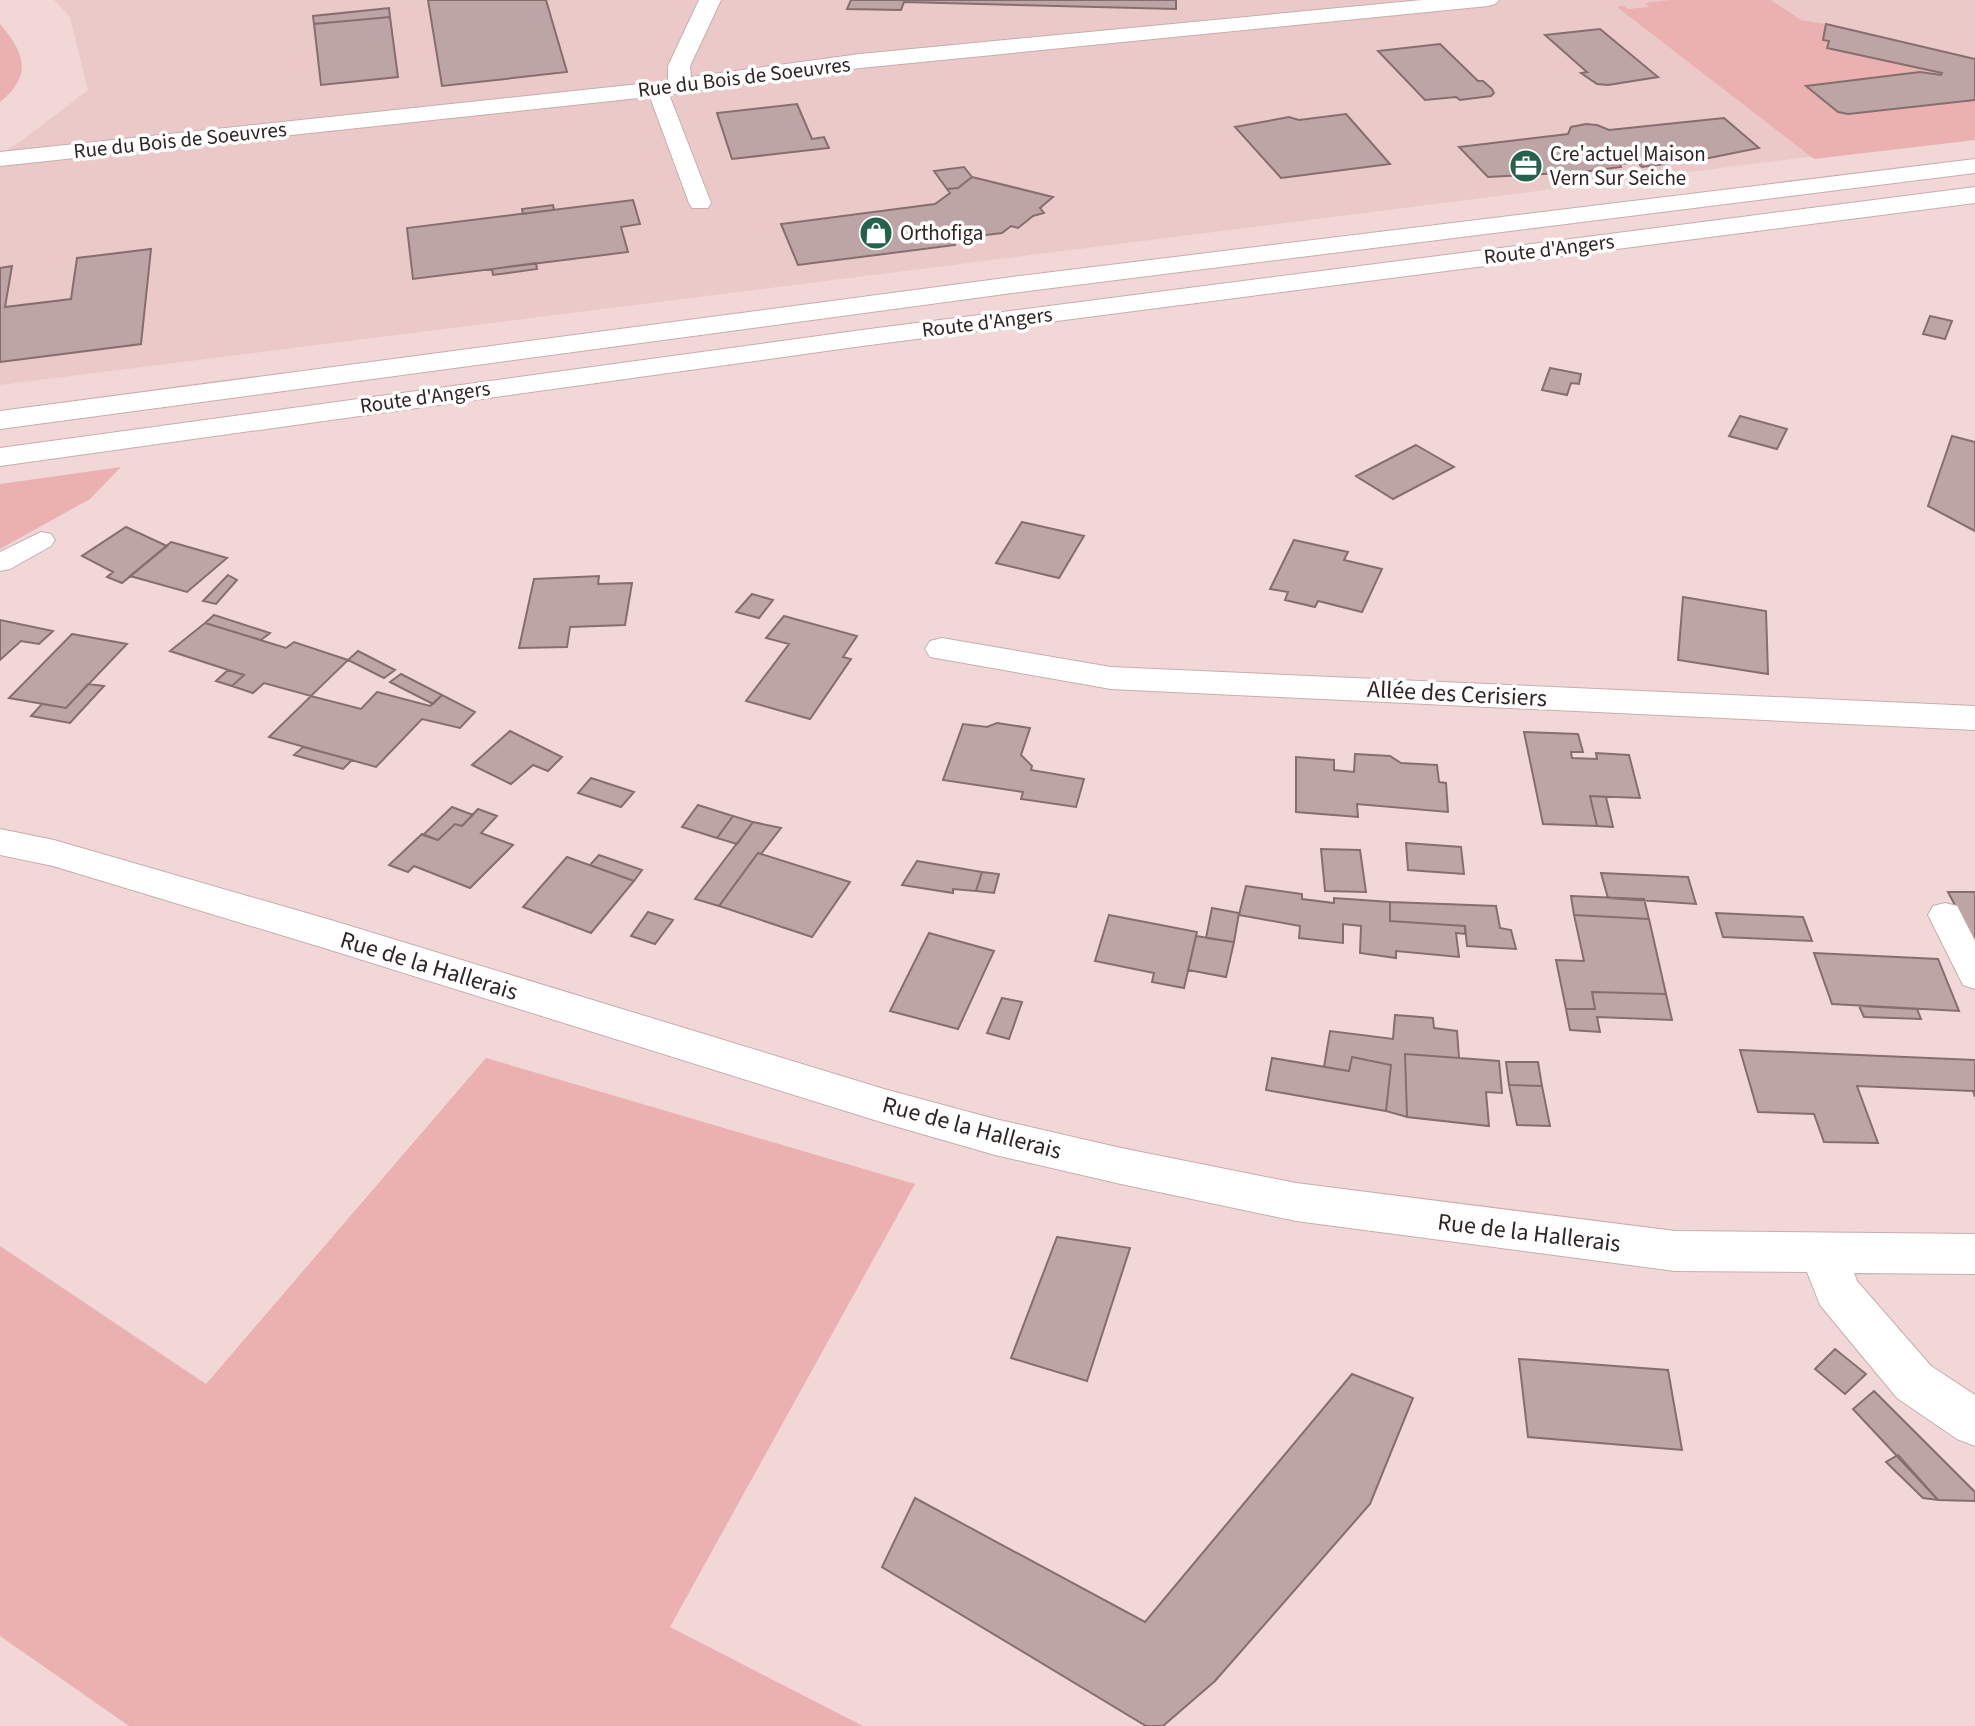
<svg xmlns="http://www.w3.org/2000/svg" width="1975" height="1726" font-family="'Source Sans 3',sans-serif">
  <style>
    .built { fill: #ebc9c9 }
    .green { fill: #ebb1b1 }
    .building { fill: #bea5a5; stroke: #866e6e; stroke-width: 2 }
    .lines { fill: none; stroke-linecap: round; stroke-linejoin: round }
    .lane-casing { stroke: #c7adad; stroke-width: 2 }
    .street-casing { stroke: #c7adad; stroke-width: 2 }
    .highway-casing { stroke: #c7adad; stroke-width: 2 }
    .lane { fill: #fff; fill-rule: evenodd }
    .street { fill: #fff; fill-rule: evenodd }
    .highway { fill: #fff; fill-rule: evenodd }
    .labels { text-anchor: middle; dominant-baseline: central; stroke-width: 7; stroke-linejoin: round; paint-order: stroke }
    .far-street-label { font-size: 21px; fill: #2e2424; stroke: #fff }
    .far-poi-label { font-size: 21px; fill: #2e2424; stroke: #fff; text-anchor: start }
    .street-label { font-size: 24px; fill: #2e2424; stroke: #fff }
  </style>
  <rect width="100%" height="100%" fill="#f2d7d7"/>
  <path class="built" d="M54 0H1975V136L0 385V154L21 141 88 90 70 17Z"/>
  <path class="green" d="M1670 0H1771L1801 20 1826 24 1823 40 1942 73 1941 75 1920 72 1806 86 1843 114 1975 100V140L1814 159 1617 7 1623 5 1628 9 1649 7 1645 3Z
    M0 24C25 53 33 75 0 102Z
    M121 467 90 499 0 549V484Z
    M486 1058 915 1184 670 1627 863 1726H129L0 1636V1246L206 1384Z"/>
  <path class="building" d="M428 0H546L567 72 442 86Z
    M851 0H1176V9L904 2 901 10 847 9Z
    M389 8 390 17 314 24 313 16Z
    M390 17 398 77 321 85 314 24Z
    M1826 24 1975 59V100L1848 114 1838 112 1806 86 1920 72 1941 75 1942 73 1827 48 1829 41 1823 40Z
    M1600 29 1658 77 1608 85 1597 84 1581 73 1587 72 1545 35Z
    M1440 44 1478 81H1483L1492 89 1494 93 1491 96 1460 100 1456 97 1425 100 1378 51Z
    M797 104 812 139 824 137 829 148 732 159 717 113Z
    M1346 114 1390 164 1281 178 1235 127 1289 117 1299 120Z
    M1724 118 1759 148 1704 159 1642 167 1637 162 1620 164 1621 167 1582 172 1488 177 1459 147 1568 134 1571 127 1586 124 1597 125 1609 130Z
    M964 167 972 177 958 188 947 189 934 171Z
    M972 177 1053 197 1040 208 1044 213 1033 216 1018 228 1011 226 1002 233 953 239 955 245 798 265 781 224 935 204 950 193 947 189 958 188Z
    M633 200 640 224 621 227 628 252 413 279 407 228Z
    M553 205 554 210 523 214 522 209Z
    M151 249 141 344 0 362V268L12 266 5 307 71 299 77 258Z
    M536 263 537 269 493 275 492 269Z
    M1930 316 1952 321 1945 339 1923 334Z
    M1550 368 1581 374 1579 384 1571 383 1567 395 1542 390Z
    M1740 416 1787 429 1777 449 1729 436Z
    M1952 436 1975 442V531L1928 506Z
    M1416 445 1454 467 1393 499 1356 476Z
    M1022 522 1084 536 1059 578 996 563Z
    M126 527 167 546 122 583 107 577 113 572 82 556Z
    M1294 540 1348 552 1344 560 1382 569 1362 612 1318 601 1315 607 1285 600 1288 592 1270 589Z
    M171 542 227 558 187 592 130 576Z
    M228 575 237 580 216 604 203 601Z
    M599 576 598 584 632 583 625 625 570 627 567 647 519 648 534 579Z
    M752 594 773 600 759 618 736 612Z
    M1683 597 1766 611 1768 674 1678 660Z
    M214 615 270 633 261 640 205 623Z
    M784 616 857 636 843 657 851 659 810 719 746 701 789 644 766 638Z
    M0 620 53 631 39 644 21 641 0 660Z
    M205 623 286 648 294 642 348 660 311 696 264 683 253 693 232 686 244 675 170 651Z
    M72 634 127 644 66 708 9 698Z
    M358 651 395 670 384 678 348 660Z
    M228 670 244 675 232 686 216 681Z
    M401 674 442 695 433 704 390 682Z
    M88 684 104 686 70 723 31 716 42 704 66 708Z
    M377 692 430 706 442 695 475 712 460 728 422 719 376 767 269 737 311 696 361 709Z
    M997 723 1030 728 1021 755 1032 766 1031 770 1084 779 1076 807 1021 799 1023 792 943 780 963 724 987 727Z
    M510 731 562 757 548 771 533 765 511 784 472 765Z
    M1524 732 1578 734 1583 752H1571L1572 758 1597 759 1596 753 1629 755 1640 798 1590 796 1597 826 1543 824Z
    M303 747 352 760 343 769 294 755Z
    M1355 754 1390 756 1401 763 1437 765 1439 782 1446 783 1448 812 1357 804 1358 817 1296 812V757L1334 760V770L1354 772Z
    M591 778 634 792 621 807 578 793Z
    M1590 796 1606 797 1613 827 1597 826Z
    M698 805 733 816 717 838 682 827Z
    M452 807 473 815 462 826 455 824 438 840 423 835Z
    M478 809 497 816 481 833 513 845 470 888 414 866 408 872 389 865 422 834 438 840 455 824 462 826Z
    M733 816 753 822 737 844 717 838Z
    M753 822 781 828 761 854 758 853 719 906 695 899Z
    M1406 843 1461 847 1464 874 1408 870Z
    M1321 849 1360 850 1366 892 1325 891Z
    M758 853 850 882 812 937 719 906Z
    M599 855 642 870 634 881 590 865Z
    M567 857 634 881 591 933 523 907Z
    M917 861 982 872 976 891 953 889V893L902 885Z
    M982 872 999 874 994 893 976 891Z
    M1601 873 1688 877 1696 904 1608 898Z
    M1246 886 1302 894V899L1334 903V898L1390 902V921L1465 926V934L1456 933 1459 957 1396 951V958L1360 953 1361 926 1343 924V943L1299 938 1300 926 1239 915Z
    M1948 892H1975V943Z
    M1571 896 1644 899 1649 919 1574 915Z
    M1390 902 1496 906 1500 928 1511 930 1516 949 1467 946 1465 926 1390 921Z
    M1212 908 1239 913 1234 942 1206 938Z
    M648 912 673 920 655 944 631 936Z
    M1716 913 1803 917 1812 941 1723 937Z
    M1109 915 1197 932 1184 988 1152 982 1154 973 1095 961Z
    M1574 915 1649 919 1666 994 1592 992 1595 1009H1566L1556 960 1584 961Z
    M929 933 994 951 958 1029 890 1011Z
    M1196 936 1234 942 1226 977 1188 970Z
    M1814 953 1938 959 1959 1011 1832 1004Z
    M1592 992 1666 994 1672 1020 1597 1017 1600 1032 1570 1030 1566 1009H1595Z
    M1002 998 1022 1002 1009 1039 987 1033Z
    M1859 1006 1917 1009 1921 1019 1864 1017Z
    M1395 1015 1433 1018 1434 1028 1457 1031 1459 1058 1405 1054 1407 1117 1386 1111 1391 1065 1352 1057 1349 1071 1324 1067 1330 1031 1393 1039Z
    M1740 1050 1975 1060V1097L1973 1091 1857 1086 1878 1143 1824 1142 1814 1114 1758 1112Z
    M1405 1054 1499 1061 1502 1093 1486 1092 1489 1126 1407 1117Z
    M1352 1057 1391 1065 1386 1111 1266 1090 1272 1058 1349 1071Z
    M1506 1062H1538L1542 1086 1509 1085Z
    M1509 1085 1542 1086 1550 1126 1517 1125Z
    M1057 1237 1130 1248 1087 1381 1011 1358Z
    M1835 1349 1866 1374 1845 1394 1815 1369Z
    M1519 1359 1668 1370 1682 1450 1528 1437Z
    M1352 1374 1413 1398 1370 1504 1215 1681 1163 1726H1146L882 1567 915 1498 1145 1622Z
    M1874 1391 1975 1492V1501L1938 1500 1853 1409Z
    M1898 1455 1938 1500 1923 1498 1886 1462Z"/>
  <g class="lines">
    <defs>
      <path id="lane" d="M657 83 664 85 667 89 711 203 708 208H692L689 203 647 89 650 85Z
        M41 532 51 534 55 540 51 546 10 569 0 571V552Z
        M1945 903 1957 906 1975 941V989L1963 985 1928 915 1933 906Z"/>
      <path id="street" d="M699 0H721L690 66 691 77 860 54 1422 0H1499L1495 4 1488 6 860 68 657 96 0 166V152L668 81V66Z
        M942 638 1111 667 1975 706V730L1111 689 930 657 925 649 930 641Z
        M0 829 54 840 334 921 884 1089 995 1119 1121 1148 1296 1183 1675 1231 1975 1234V1274L1854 1273 1857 1281 1931 1366 1975 1395V1446L1957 1439 1897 1398 1820 1305 1807 1272 1675 1271 1296 1221 1121 1184 995 1155 884 1123 324 948 53 866 0 855Z"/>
      <path id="highway" d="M1975 159V173L1028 291 0 429V411L1028 275Z
        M1975 187V203L862 346 0 466V448L862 330Z"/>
    </defs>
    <use href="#lane" class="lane-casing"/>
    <use href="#street" class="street-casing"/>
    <use href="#highway" class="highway-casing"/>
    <use href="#lane" class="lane"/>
    <use href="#street" class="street"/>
    <use href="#highway" class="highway"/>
  </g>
  <defs>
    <symbol id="office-disc" viewBox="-11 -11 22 22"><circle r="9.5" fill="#25624e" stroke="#fff"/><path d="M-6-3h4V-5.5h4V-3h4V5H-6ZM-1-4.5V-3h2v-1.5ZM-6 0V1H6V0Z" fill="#fff"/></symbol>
    <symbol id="shop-disc" viewBox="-11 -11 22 22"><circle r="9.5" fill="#25624e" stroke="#fff"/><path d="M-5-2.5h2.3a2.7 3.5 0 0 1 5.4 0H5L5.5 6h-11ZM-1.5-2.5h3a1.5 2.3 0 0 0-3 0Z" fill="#fff"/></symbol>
  </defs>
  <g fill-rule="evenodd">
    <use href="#office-disc" x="1507" y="147" width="38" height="38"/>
    <use href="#shop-disc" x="857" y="214" width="38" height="38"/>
  </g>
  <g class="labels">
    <g class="far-street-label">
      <text transform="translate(744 77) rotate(-7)">Rue du Bois de Soeuvres</text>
      <text transform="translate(180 140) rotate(-6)">Rue du Bois de Soeuvres</text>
      <text transform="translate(1549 249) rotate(-7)">Route d'Angers</text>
      <text transform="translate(987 322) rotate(-7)">Route d'Angers</text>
      <text transform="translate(425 397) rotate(-8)">Route d'Angers</text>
    </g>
    <g class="far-poi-label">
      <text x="1550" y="154">Cre'actuel Maison<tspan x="1550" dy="24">Vern Sur Seiche</tspan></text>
      <text x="900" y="233">Orthofiga</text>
    </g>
    <g class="street-label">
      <text transform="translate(1457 694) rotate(3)">Allée des Cerisiers</text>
      <text transform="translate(429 966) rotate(17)">Rue de la Hallerais</text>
      <text transform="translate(972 1128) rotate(15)">Rue de la Hallerais</text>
      <text transform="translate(1529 1233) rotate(7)">Rue de la Hallerais</text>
    </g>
  </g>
</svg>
